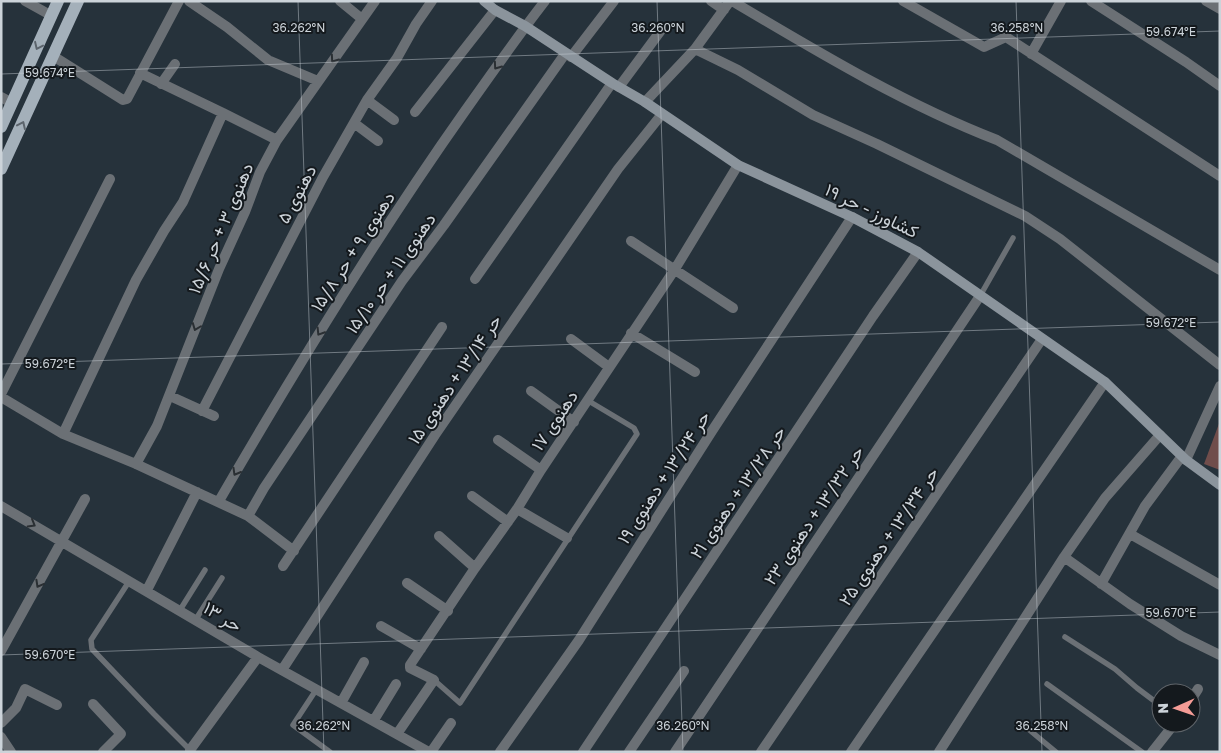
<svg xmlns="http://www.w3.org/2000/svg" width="1221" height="753" font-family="'Golos Text',Vazirmatn,sans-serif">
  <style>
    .green { fill: #704d4b }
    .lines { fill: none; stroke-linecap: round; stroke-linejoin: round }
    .lane { stroke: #6b7075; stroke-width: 5.5 }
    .street { stroke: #6b7075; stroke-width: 10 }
    .secondary { stroke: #8b949c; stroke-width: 10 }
    .primary { stroke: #a4b0ba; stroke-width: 12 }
    .oneway { stroke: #5c646c }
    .oneway2 { stroke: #2a2f33 }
    .ticks { fill: none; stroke: #ccd3d9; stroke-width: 1; stroke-opacity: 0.45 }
    .labels { text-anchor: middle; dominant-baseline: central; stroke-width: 4; stroke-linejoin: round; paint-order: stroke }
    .street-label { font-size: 18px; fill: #ccd3d9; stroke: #14191d }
    .ticks-label { font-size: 12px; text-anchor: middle; fill: #ccd3d9; stroke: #14191d; stroke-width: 4; stroke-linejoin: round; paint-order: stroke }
  </style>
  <rect width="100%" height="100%" fill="#26323b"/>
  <path class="green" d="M1220 421V470L1204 464Z"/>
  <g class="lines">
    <path class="lane" d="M980 296 1013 238
      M130 580 91 640 92 649 154 714 190 750
      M180 610 205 570
      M196 619 222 578
      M1065 637 1115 669 1137 688 1161 706
      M434 680 460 703 637 434 634 428 587 400
      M1047 684 1142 752
      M316 690 293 725 330 752
      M1027 728 1056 752"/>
    <path class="street" d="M25 1 52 16
      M189 1 227 27 268 60 318 81
      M340 1 362 19
      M711 1 724 10
      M732 1C818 52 904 104 997 140L1220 270
      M903 1 984 47 1006 37 1220 176
      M1091 1 1186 62 1220 86
      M1206 1 1220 9
      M695 49 738 70 813 115 877 144 1025 216 1060 239 1220 365
      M1031 54 1061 1
      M53 56 123 100 127 99 179 1
      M571 57 614 1
      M161 84 175 64
      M619 87 662 29
      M1 97 12 103
      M367 100 394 120
      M645 102 695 49 730 1
      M415 112 495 10
      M223 113 277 140
      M354 123 378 141
      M631 241 733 308
      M475 279 612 83
      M631 333 695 372
      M571 339 609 367
      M531 391 574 422
      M1 394 110 179
      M170 396 214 416
      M1 397 63 434 136 464 248 516 294 551
      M202 411 323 177 367 100 397 58 416 24 432 1
      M63 434 136 280 164 231 183 202 223 113 140 73
      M498 440 541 470
      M1186 460 1220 386
      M136 464 157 426 219 269 245 212 260 172 277 140 375 1
      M472 496 508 522
      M219 501C296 368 376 237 465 111 491 74 517 37 545 1
      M1 506 258 657 429 752
      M517 509 567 538
      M248 516 264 488 402 281 444 225 565 54
      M1130 534 1220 585
      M439 536 475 568
      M1064 557 1130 604 1181 636 1220 655
      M283 566 442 327
      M407 583 448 611
      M1101 584 1145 506 1182 456
      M147 590 197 492
      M381 626 421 649
      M1 651 85 499
      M282 670 435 435 618 169 662 114
      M1191 700 1198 689
      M341 703 364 662
      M93 704 121 734 103 752
      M374 720 396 684
      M1 723 16 708 25 689 57 705
      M397 734 434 680 410 668V665L475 568 517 509 541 470 675 269 738 165
      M1 737 11 752
      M190 750 258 657
      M431 752 451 723
      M500 752 579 640 712 431 852 217
      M583 752 873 316 918 252
      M629 752 684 671
      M675 752 980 296
      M761 752 1042 339
      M851 752 1105 382
      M939 752 1064 557 1105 498 1160 435
      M1152 752 1175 723"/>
    <path class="secondary" d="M484 1 495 10 525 26 612 83 645 102 738 165 852 217 918 252 1105 382 1186 460 1220 485"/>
    <path class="primary" d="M1 127 58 1
      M1 169 78 1"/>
  </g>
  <defs><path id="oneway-chevron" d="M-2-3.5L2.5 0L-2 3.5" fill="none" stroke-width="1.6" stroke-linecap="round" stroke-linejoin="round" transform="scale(1.25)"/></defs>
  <g class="oneway">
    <use href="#oneway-chevron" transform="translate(38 46) rotate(115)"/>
    <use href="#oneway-chevron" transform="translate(22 125) rotate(-65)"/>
  </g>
  <g class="oneway2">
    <use href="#oneway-chevron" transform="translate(334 59) rotate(125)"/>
    <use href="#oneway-chevron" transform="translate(497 66) rotate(125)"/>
    <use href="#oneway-chevron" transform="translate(196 327) rotate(111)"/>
    <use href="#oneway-chevron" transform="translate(320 332) rotate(122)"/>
    <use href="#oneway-chevron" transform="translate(236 472) rotate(120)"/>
    <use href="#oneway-chevron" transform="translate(32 524) rotate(30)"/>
    <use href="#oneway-chevron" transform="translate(39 584) rotate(119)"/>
  </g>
  <path class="ticks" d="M298 1 324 752M657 1 683 752M1016 1 1042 752M1 74 1220 31M1 364 1220 322M1 655 1220 612"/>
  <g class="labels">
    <g class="street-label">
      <text transform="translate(296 194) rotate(-62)">دهنوی ۵</text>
      <text transform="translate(872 210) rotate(26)">کشاورز - حر ۱۹</text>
      <text transform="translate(220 228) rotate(-67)">دهنوی ۳ + حر ۱۵/۶</text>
      <text transform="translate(352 251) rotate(-57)">دهنوی ۹ + حر ۱۵/۸</text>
      <text transform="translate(390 273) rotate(-55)">دهنوی ۱۱ + حر ۱۵/۱۰</text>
      <text transform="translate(454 379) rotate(-56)">حر ۱۳/۱۴ + دهنوی ۱۵</text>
      <text transform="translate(554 420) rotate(-56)">دهنوی ۱۷</text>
      <text transform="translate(663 477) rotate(-57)">حر ۱۳/۲۴ + دهنوی ۱۹</text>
      <text transform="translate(737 492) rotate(-56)">حر ۱۳/۲۸ + دهنوی ۲۱</text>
      <text transform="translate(813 515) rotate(-56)">حر ۱۳/۳۲ + دهنوی ۲۳</text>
      <text transform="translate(888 536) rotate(-56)">حر ۱۳/۳۴ + دهنوی ۲۵</text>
      <text transform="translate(223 616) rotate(31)">حر ۱۳</text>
    </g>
  </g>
  <g class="ticks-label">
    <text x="299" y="32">36.262°N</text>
    <text x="658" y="32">36.260°N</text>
    <text x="1017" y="32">36.258°N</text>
    <text x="1171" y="36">59.674°E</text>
    <text x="50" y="77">59.674°E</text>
    <text x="1171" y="327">59.672°E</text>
    <text x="50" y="368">59.672°E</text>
    <text x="1171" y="617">59.670°E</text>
    <text x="50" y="659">59.670°E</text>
    <text x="324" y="730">36.262°N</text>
    <text x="683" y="730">36.260°N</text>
    <text x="1042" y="730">36.258°N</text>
  </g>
  <rect width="1221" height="753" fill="none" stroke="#ccd3d9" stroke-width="5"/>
  <g transform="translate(1176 708) rotate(268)"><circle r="24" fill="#14191d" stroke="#5e6368"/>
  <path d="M0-4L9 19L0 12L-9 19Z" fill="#f59c96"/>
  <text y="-8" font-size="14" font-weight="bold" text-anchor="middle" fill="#ccd3d9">N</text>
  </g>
</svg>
